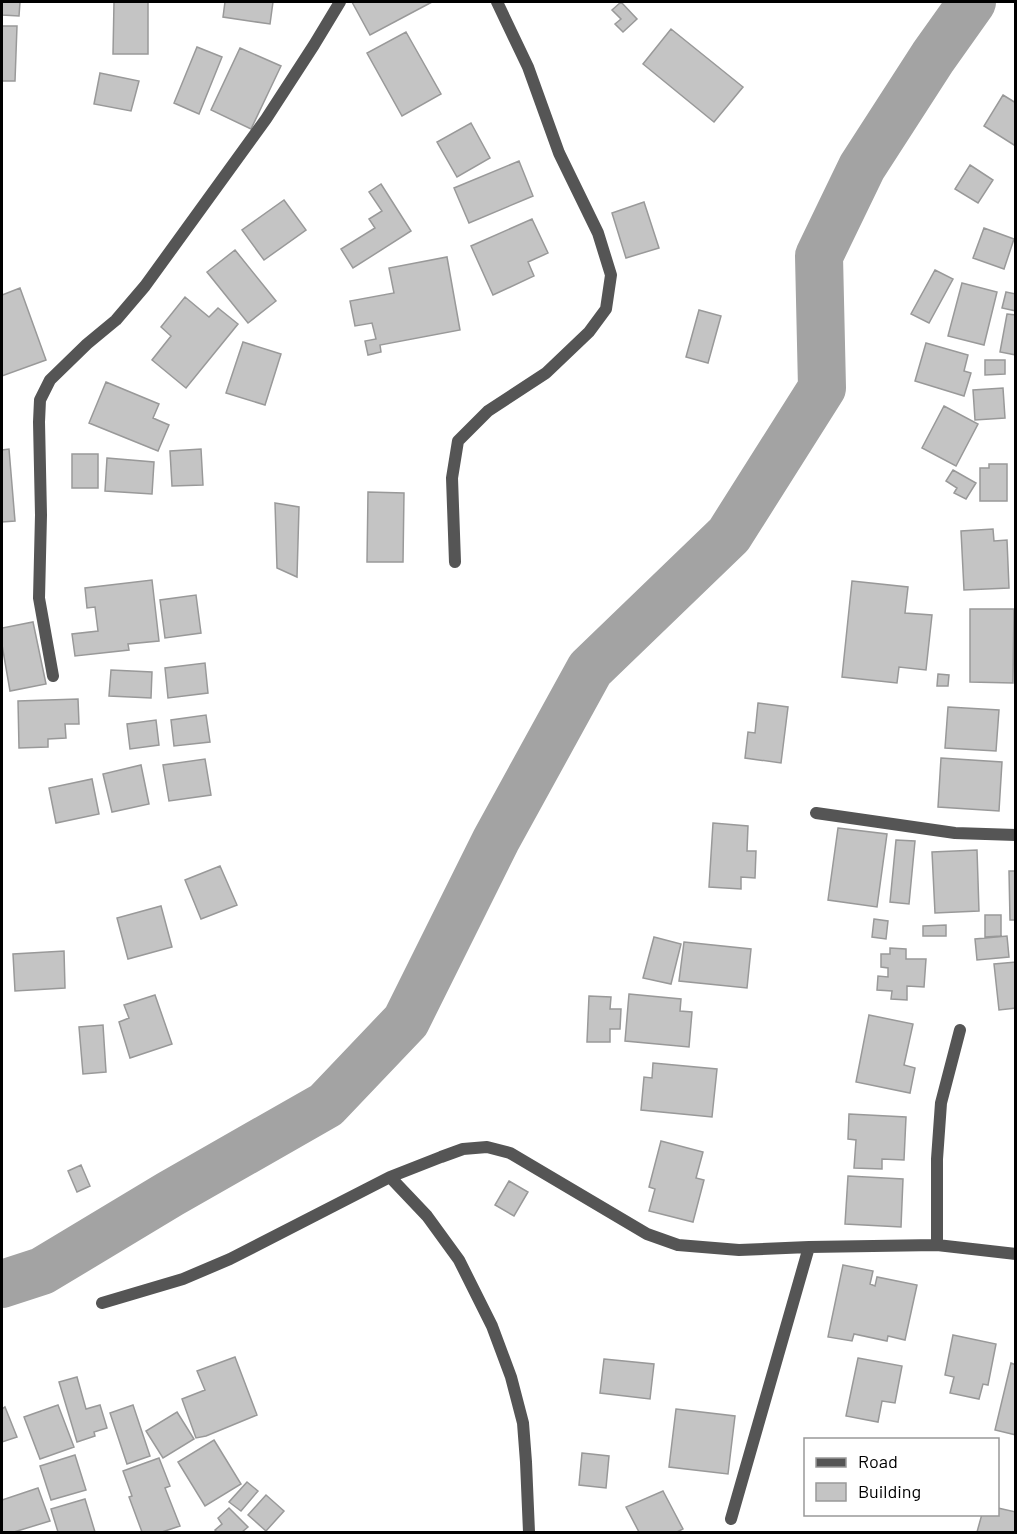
<svg xmlns="http://www.w3.org/2000/svg" width="1017" height="1534" font-family="Barlow,sans-serif">
  <style>
    .lines { fill: none; stroke-linecap: round; stroke-linejoin: round }
    .river { stroke: #a3a3a3; stroke-width: 48 }
    .building { fill: #c4c4c4; stroke: #999; stroke-width: 1.5 }
    .street { stroke: #555; stroke-width: 12 }
  </style>
  <rect width="100%" height="100%" fill="#fff"/>
  <g class="lines">
    <path class="river" d="M2 1284 42 1271 170 1194 326 1105 406 1021 496 840 590 669 729 535 822 388 819 256 862 167 933 57 972 2"/>
  </g>
  <path class="building" d="M2 2H20L19 16 2 15Z
    M114 2H148V54H113Z
    M225 2H273L270 24 223 17Z
    M352 2H432L370 35Z
    M621 2 637 19 623 32 615 24 621 19 612 10Z
    M2 26H17L15 81H2Z
    M671 29 743 87 714 122 643 64Z
    M406 32 441 94 402 116 367 53Z
    M197 47 222 57 199 114 174 103Z
    M240 48 281 66 251 129 211 110Z
    M100 73 139 81 131 111 94 104Z
    M1003 95 1016 103V143L1014 145 984 126Z
    M471 123 490 158 457 177 437 142Z
    M519 161 533 196 469 223 454 188Z
    M970 165 993 180 978 203 955 189Z
    M381 184 411 231 353 268 341 249 375 228 369 219 382 211 369 192Z
    M284 200 306 230 264 260 242 230Z
    M644 202 659 248 626 258 612 213Z
    M532 219 548 253 528 262 534 276 493 295 471 246Z
    M984 228 1014 239 1004 269 973 258Z
    M235 250 276 301 248 323 207 272Z
    M447 257 460 330 380 345 381 352 368 355 365 341 376 339 372 323 355 326 350 301 394 293 389 268Z
    M935 270 953 279 929 323 911 314Z
    M962 283 997 292 984 345 948 336Z
    M20 288 46 360 2 376V295Z
    M1006 292 1016 294V311L1002 308Z
    M185 297 209 317 218 308 238 324 186 388 152 360 171 336 161 327Z
    M699 310 721 316 708 363 686 357Z
    M1007 314 1016 315V355L1000 352Z
    M243 342 281 354 265 405 226 393Z
    M926 343 968 355 964 371 971 373 964 396 915 381Z
    M985 360H1005V374L985 375Z
    M106 382 159 404 153 418 169 425 158 451 89 423Z
    M1003 388 1005 418 975 420 973 390Z
    M944 406 978 424 956 466 922 448Z
    M9 449 15 521 2 522V450Z
    M201 449 203 485 172 486 170 451Z
    M72 454H98V488H72Z
    M107 458 154 462 152 494 105 491Z
    M989 464H1007V501H980V468H989Z
    M953 470 976 483 966 499 954 493 957 488 946 481Z
    M368 492 404 493 403 562H367Z
    M275 503 299 507 297 577 277 568Z
    M993 529 994 541 1007 540 1009 588 964 590 961 531Z
    M152 580 159 641 128 644 129 650 75 656 72 634 98 631 95 607 87 608 85 588Z
    M852 581 908 587 905 613 932 615 926 670 899 667 897 683 842 677Z
    M196 595 201 633 165 638 160 600Z
    M970 609H1014L1013 683 970 682Z
    M33 622 46 684 10 691 2 645V628Z
    M205 663 208 693 168 698 165 668Z
    M111 670 152 672 151 698 109 696Z
    M938 674 949 675 948 686H937Z
    M78 699 79 724H65L66 738 48 739V747L19 748 18 701Z
    M758 703 788 707 781 763 745 758 748 732 755 733Z
    M948 707 999 710 996 751 945 748Z
    M206 715 210 742 174 746 171 720Z
    M156 720 159 745 130 749 127 724Z
    M941 758 1002 762 999 811 938 807Z
    M205 759 211 795 169 801 163 765Z
    M141 765 149 804 112 812 103 774Z
    M92 779 99 814 56 823 49 788Z
    M713 823 748 826 747 851H756L755 878 741 877V889L709 887Z
    M838 828 887 834 877 907 828 900Z
    M896 840 915 841 909 904 890 902Z
    M977 850 979 911 935 913 932 852Z
    M220 866 237 905 201 919 185 880Z
    M1009 871H1016V920H1010Z
    M161 906 172 947 128 959 117 918Z
    M985 915H1001V936L985 937Z
    M874 919 888 921 886 939 872 937Z
    M946 925V936H923V926Z
    M1007 936 1009 957 977 960 975 939Z
    M654 937 681 944 671 984 643 978Z
    M684 942 751 949 747 988 679 981Z
    M890 948 906 949V959H926L924 987 907 986V1000L891 999 892 991 877 990 878 976 888 977V968L881 967V954H890Z
    M64 951 65 988 15 991 13 954Z
    M1016 962V1008L999 1010 994 964Z
    M629 994 681 999 680 1011 692 1012 689 1047 625 1041Z
    M155 995 172 1044 130 1058 119 1022 129 1018 124 1005Z
    M589 996 611 997 610 1009H621L620 1029H610V1042H587Z
    M869 1015 913 1024 904 1065 915 1068 910 1093 856 1082Z
    M103 1025 106 1072 83 1074 79 1027Z
    M653 1063 717 1069 712 1117 641 1110 644 1077 652 1078Z
    M849 1114 906 1117 904 1160 882 1159V1169L854 1168 856 1140 848 1139Z
    M661 1141 703 1152 696 1178 704 1180 693 1222 649 1211 655 1189 649 1187Z
    M81 1165 90 1186 77 1192 68 1171Z
    M848 1176 903 1179 901 1227 845 1224Z
    M509 1181 528 1192 514 1216 495 1205Z
    M843 1265 873 1271 870 1284 875 1286 877 1277 917 1285 905 1340 888 1336 887 1341 854 1334 852 1341 828 1337Z
    M953 1335 996 1344 988 1385 983 1384 979 1399 950 1393 954 1377 945 1375Z
    M235 1357 257 1415 206 1436 196 1438 182 1399 205 1390 197 1371Z
    M858 1358 902 1366 895 1403 882 1401 878 1422 846 1416Z
    M604 1359 654 1364 650 1399 600 1393Z
    M1011 1363 1016 1365V1435L995 1430Z
    M77 1377 86 1409 100 1405 107 1428 94 1432 95 1436 77 1442 59 1382Z
    M58 1405 74 1447 40 1459 24 1417Z
    M133 1405 150 1456 127 1464 110 1413Z
    M5 1407 17 1437 2 1442V1409Z
    M676 1409 735 1416 728 1474 669 1467Z
    M177 1412 194 1439 163 1458 146 1431Z
    M214 1440 241 1484 205 1506 178 1462Z
    M582 1453 609 1456 606 1488 579 1485Z
    M75 1455 86 1490 51 1500 40 1466Z
    M159 1458 170 1486 165 1488 180 1526 162 1532H142L129 1497 132 1496 123 1471Z
    M247 1482 258 1491 241 1511 229 1502Z
    M38 1488 50 1521 14 1532H2V1500Z
    M663 1491 683 1529 677 1532H639L626 1507Z
    M266 1495 284 1511 266 1531 248 1515Z
    M85 1499 95 1532H58L51 1509Z
    M229 1508 248 1527 242 1532H217L215 1530 222 1524 218 1518Z
    M998 1508 1016 1512V1532H977L982 1514H998Z"/>
  <g class="lines">
    <path class="street" d="M455 562 452 478 458 441 488 411 546 373 589 332 606 309 611 275 598 233 559 153 528 67 497 2
      M53 676 39 598 41 515 39 422 40 400 50 380 87 344 116 320 145 286 266 119 314 45 340 2
      M816 813 955 833 1016 835
      M390 1177 427 1216 459 1260 492 1326 511 1377 523 1423 526 1462 529 1532
      M937 1245V1159L941 1103 960 1030
      M102 1303 183 1279 230 1259 390 1177 441 1157 463 1149 487 1147 510 1153 647 1234 678 1245 739 1250 809 1247 937 1245 1016 1254
      M731 1519 809 1247"/>
  </g>
  <rect width="1017" height="1534" fill="none" stroke="#000000" stroke-width="6"/>
  <rect x="804" y="1438" width="195" height="78" fill="#ffffff" stroke="#999999" stroke-width="1.5"/>
  <rect x="816" y="1458" width="30" height="9" fill="#555555" stroke="#999999" stroke-width="1.5"/>
  <text x="858" y="1468" font-size="18" fill="#000000">Road</text>
  <rect x="816" y="1483" width="30" height="18" fill="#c4c4c4" stroke="#999999" stroke-width="1.5"/>
  <text x="858" y="1498" font-size="18" fill="#000000">Building</text>
</svg>
